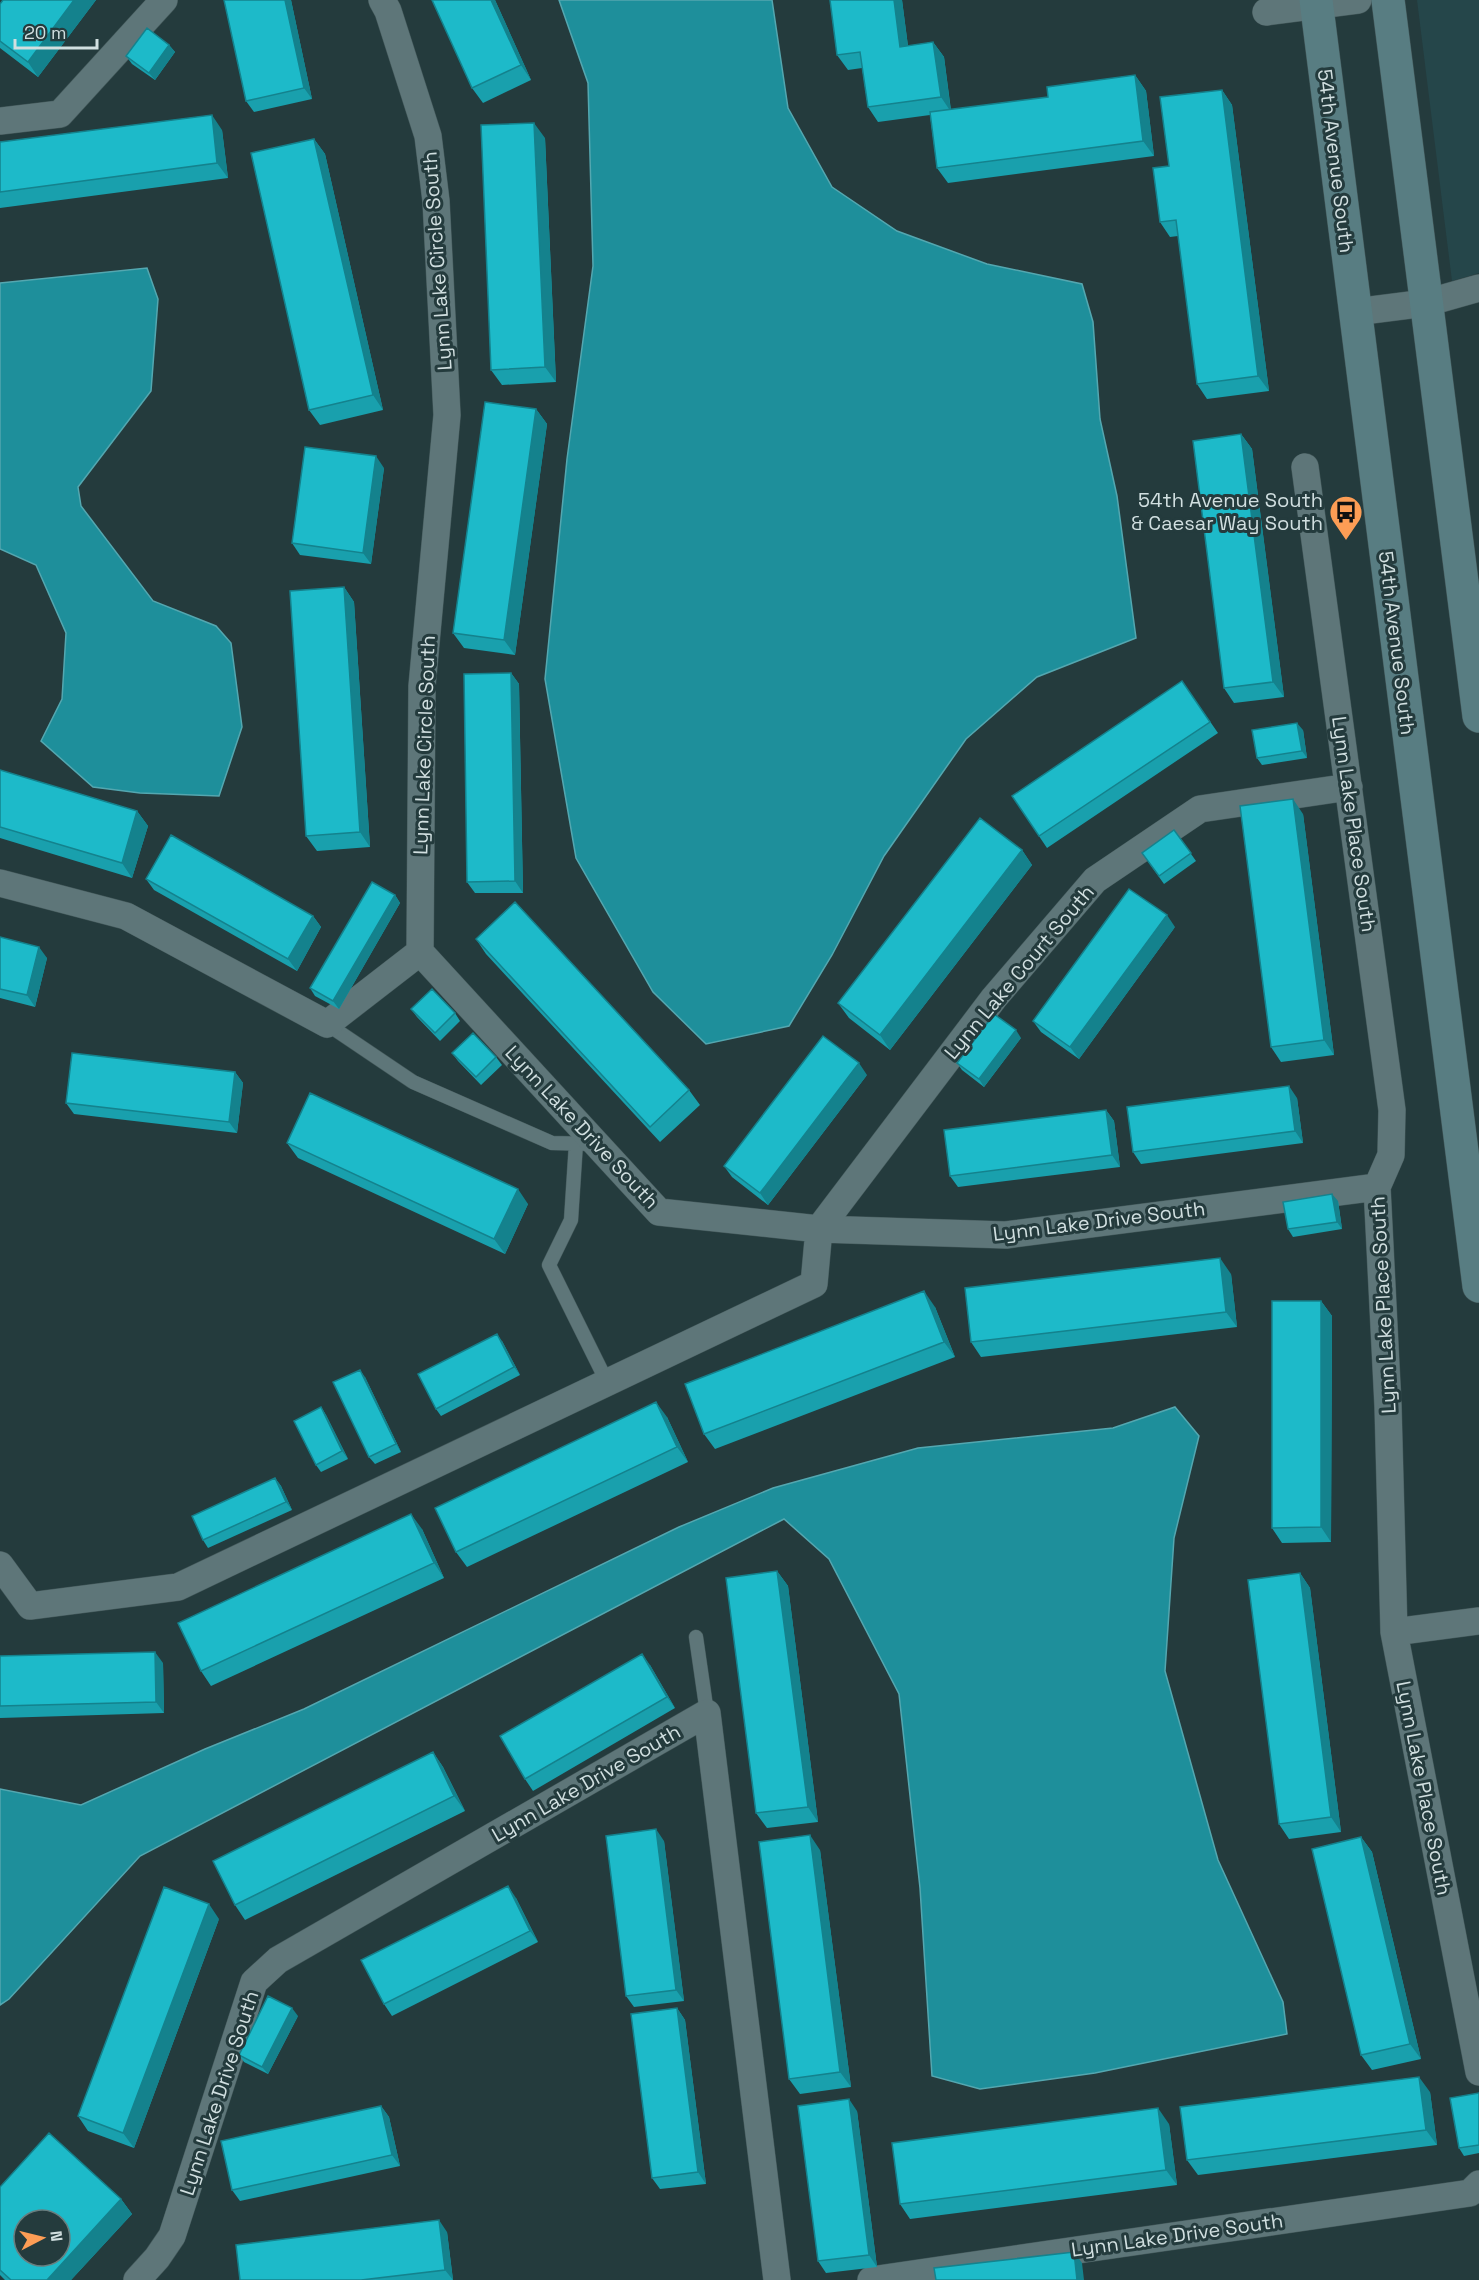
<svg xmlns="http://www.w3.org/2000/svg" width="1479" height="2280" font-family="'Space Grotesk',sans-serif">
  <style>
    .built { fill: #25464a }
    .water { fill: #1e8f9b; stroke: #54a7b0; stroke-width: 1.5 }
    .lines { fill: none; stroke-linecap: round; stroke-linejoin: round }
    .service-casing { stroke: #425759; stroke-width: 15 }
    .minor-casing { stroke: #425759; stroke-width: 28 }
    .secondary-casing { stroke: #425759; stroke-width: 34 }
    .service { stroke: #5e7679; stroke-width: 14 }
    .minor { stroke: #5e7679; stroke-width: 27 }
    .secondary { stroke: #587d82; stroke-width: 33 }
    .wall { fill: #19a0ad }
    .shaded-wall { fill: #14828d }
    .building { fill: #1dbac9; stroke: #14828d; stroke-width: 1.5; fill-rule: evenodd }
    .labels { text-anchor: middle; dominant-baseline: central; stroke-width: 6; stroke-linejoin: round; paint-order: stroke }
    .street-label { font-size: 20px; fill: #d1dfe0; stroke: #243b3d }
    .poi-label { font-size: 20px; fill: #d1dfe0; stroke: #243b3d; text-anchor: end }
  </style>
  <rect width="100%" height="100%" fill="#243b3d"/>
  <path class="built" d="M1417 0H1479V273L1452 281Z"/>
  <path class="water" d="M559 0H772L788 108 832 187 897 231 987 264 1082 284 1093 322 1100 419 1117 496 1136 638 1037 677 966 739 884 856 832 955 789 1026 706 1044 653 992 576 858 545 679 567 459 593 266 588 83Z
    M147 268 158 299 151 391 78 487 81 506 153 601 216 626 231 643 242 727 219 796 140 793 93 787 41 741 62 699 66 633 36 565 0 549V283Z
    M1175 1407 1199 1436 1174 1538 1165 1671 1218 1860 1283 2002 1287 2034 1095 2073 980 2089 932 2076 920 1888 899 1694 829 1559 784 1519 140 1856 9 1999 0 2005V1789L81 1805 205 1749 304 1709 679 1527 773 1488 918 1448 1113 1428Z"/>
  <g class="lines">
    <defs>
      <path id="service" d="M327 1024 413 1082 552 1143 594 1144
        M576 1143 571 1220 549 1265 607 1382
        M696 1637 707 1713"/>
      <path id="minor" d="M1266 12 1358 0
        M0 121 60 114 164 0
        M1355 312 1426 303 1479 288
        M1305 467 1392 1110 1391 1155 1377 1187 1388 1406 1394 1632 1479 2072
        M0 883 126 916 327 1024 420 952 422 686 447 415 436 201 428 136 388 11 382 0
        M420 952 659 1212 819 1229 994 998 1095 880 1200 809 1349 787
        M0 1565 30 1606 178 1587 814 1284 819 1229 1006 1235 1377 1187
        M1394 1632 1479 1621
        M137 2280 157 2258 172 2236 254 1982 278 1960 707 1713 777 2280
        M871 2280 1470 2193 1479 2184"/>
      <path id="secondary" d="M1316 0 1479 1286
        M1388 0 1479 716"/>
    </defs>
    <use href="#service" class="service-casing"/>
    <use href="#minor" class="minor-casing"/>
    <use href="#secondary" class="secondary-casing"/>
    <use href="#service" class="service"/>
    <use href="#minor" class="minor"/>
    <use href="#secondary" class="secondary"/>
  </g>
  <path class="wall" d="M3 0H96L38 77 0 48V4Z
    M291 0 312 99 254 112 246 101Z
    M495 0 531 80 483 103 472 88Z
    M830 0H902L908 46 933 42 944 57 951 110 1048 97 1135 75 1146 91 1154 156 948 183 937 168 930 115 878 122 868 107 862 68 848 70 837 55Z
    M169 45 175 52 155 80 132 64 126 56Z
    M1222 90 1232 105 1269 391 1207 399 1197 384 1178 236 1170 237 1160 222 1169 166Z
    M222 130 228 178 0 208V142Z
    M545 138 556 382 502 385 491 370Z
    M314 139 325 154 383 410 320 425 309 410Z
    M536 409 547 424 515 655 464 648 453 633Z
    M1241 434 1252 449 1284 697 1234 703 1224 688Z
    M384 468 371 564 300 555 292 543Z
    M344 587 354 602 370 847 317 851 306 836Z
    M511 673 519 684 523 893H475L467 882Z
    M1182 681 1218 733 1047 848 1012 796Z
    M1303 730 1307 758 1262 765 1257 758Z
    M0 770 137 811 148 826 132 878 0 838Z
    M1303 814 1334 1055 1281 1062 1271 1047Z
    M1174 830 1196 861 1164 884 1142 853Z
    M1022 850 1032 865 890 1050 849 1018 838 1003Z
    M146 879 313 916 321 927 297 971 154 890Z
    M395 895 400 903 339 1009 315 996 310 988Z
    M1175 927 1079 1059 1041 1032 1033 1021Z
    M0 937 47 958 35 1007 0 998Z
    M476 939 689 1090 700 1105 660 1142 486 954Z
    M411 1009 455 1013 460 1021 440 1041 417 1017Z
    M1021 1038 984 1087 962 1070 957 1063Z
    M452 1053 496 1057 502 1065 481 1085 458 1061Z
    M235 1072 243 1083 237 1133 74 1114 66 1103Z
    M867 1075 768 1205 732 1177 724 1166Z
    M1297 1098 1303 1143 1141 1164 1133 1152Z
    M1106 1110 1114 1121 1120 1167 958 1187 950 1176Z
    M287 1143 528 1204 505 1254 298 1158Z
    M1338 1201 1342 1229 1293 1237 1288 1229Z
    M1231 1274 1237 1327 981 1357 971 1342Z
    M1321 1301 1332 1316 1331 1542 1282 1543 1272 1528Z
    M935 1307 955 1357 715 1449 704 1434Z
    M502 1341 520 1375 441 1416 436 1409Z
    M365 1377 401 1452 375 1464 369 1457Z
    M321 1407 326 1415 348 1459 321 1472 316 1465Z
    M667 1417 688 1462 467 1567 456 1552Z
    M275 1478 281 1486 292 1510 208 1548 203 1540Z
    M422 1529 444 1578 211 1686 201 1671Z
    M777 1571 788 1586 818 1822 767 1828 756 1813Z
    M1300 1573 1310 1588 1341 1832 1289 1839 1279 1824Z
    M0 1656 163 1663 164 1713 0 1718Z
    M650 1665 675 1708 533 1791 525 1779Z
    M433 1752 443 1767 465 1811 245 1920 235 1905Z
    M1361 1837 1372 1852 1421 2059 1372 2070 1361 2055Z
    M664 1841 684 2001 634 2007 626 1996Z
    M820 1850 851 2087 800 2094 789 2079Z
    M516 1898 538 1942 392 2016 384 2004Z
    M219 1919 134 2148 88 2131 78 2116Z
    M677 2008 685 2020 706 2184 660 2189 652 2178Z
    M298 2016 268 2074 244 2062 239 2055Z
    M1430 2092 1437 2145 1198 2175 1187 2160Z
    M1479 2093V2153L1464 2156 1459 2148Z
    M381 2106 389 2117 400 2166 240 2201 232 2190Z
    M857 2111 877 2267 826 2273 818 2261Z
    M1169 2124 1177 2185 910 2219 900 2204Z
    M0 2187 121 2199 132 2214 71 2280H5L0 2275Z
    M447 2232 453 2280H240Z"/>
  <path class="shaded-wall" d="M74 0H96L38 77 28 62Z
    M285 0H291L312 99 304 88Z
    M491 0H495L531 80 521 65Z
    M894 0H902L910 62 900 47Z
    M933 42 944 57 951 112 941 97Z
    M169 45 175 52 155 80 149 73Z
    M1135 75 1146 91 1154 156 1143 141Z
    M1222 90 1232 105 1269 391 1258 376Z
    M212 115 222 130 228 178 217 163Z
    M534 123 545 138 556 382 545 367Z
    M314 139 325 154 383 410 373 395Z
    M536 409 547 424 515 655 504 640Z
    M1241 434 1252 449 1284 697 1273 682Z
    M376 456 384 468 371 564 363 553Z
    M344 587 354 602 370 847 360 832Z
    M511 673 519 684 523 893 515 881Z
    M1297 723 1303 730 1307 758 1302 751Z
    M1293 799 1303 814 1334 1055 1324 1040Z
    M137 811 148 826 132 878 122 863Z
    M1022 850 1032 865 890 1050 880 1035Z
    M395 895 400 903 339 1009 333 1001Z
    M1167 915 1175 927 1079 1059 1070 1047Z
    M313 916 321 927 297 971 288 959Z
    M39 947 47 958 35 1007 27 995Z
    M1016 1030 1021 1038 984 1087 979 1079Z
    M859 1063 867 1075 768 1205 760 1193Z
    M235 1072 243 1083 237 1133 229 1122Z
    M1289 1086 1297 1098 1303 1143 1295 1131Z
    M1106 1110 1114 1121 1120 1167 1112 1155Z
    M518 1189 528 1204 505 1254 494 1239Z
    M1332 1194 1338 1201 1342 1229 1337 1222Z
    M1220 1258 1231 1274 1237 1327 1226 1312Z
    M924 1291 935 1307 955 1357 944 1342Z
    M1321 1301 1332 1316 1331 1542 1321 1527Z
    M497 1334 502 1341 520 1375 514 1367Z
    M360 1370 365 1377 401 1452 396 1444Z
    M656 1402 667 1417 688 1462 677 1447Z
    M321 1407 326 1415 348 1459 342 1451Z
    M275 1478 281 1486 292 1510 286 1502Z
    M411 1514 422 1529 444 1578 434 1563Z
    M777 1571 788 1586 818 1822 808 1807Z
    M1300 1573 1310 1588 1341 1832 1331 1817Z
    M155 1652 163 1663 164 1713 156 1702Z
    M642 1654 650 1665 675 1708 667 1697Z
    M433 1752 443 1767 465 1811 454 1796Z
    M656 1829 664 1841 684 2001 676 1990Z
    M810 1835 820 1850 851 2087 840 2072Z
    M1361 1837 1372 1852 1421 2059 1410 2044Z
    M508 1886 516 1898 538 1942 530 1931Z
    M209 1904 219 1919 134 2148 123 2133Z
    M292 2008 298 2016 268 2074 262 2067Z
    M677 2008 685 2020 706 2184 698 2172Z
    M1419 2077 1430 2092 1437 2145 1426 2130Z
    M849 2099 857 2111 877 2267 869 2255Z
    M381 2106 389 2117 400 2166 392 2155Z
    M1158 2108 1169 2124 1177 2185 1166 2170Z
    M121 2199 132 2214 71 2280H47Z
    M439 2220 447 2232 453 2280 445 2270Z
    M1074 2252 1082 2263 1084 2280H1077Z"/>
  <path class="building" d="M3 0H74L28 62 0 41V4Z
    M224 0H285L304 88 246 101Z
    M432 0H491L521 65 472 88Z
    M830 0H894L900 47 933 42 941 97 868 107 860 52 837 55Z
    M147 28 169 45 149 73 126 56Z
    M1135 75 1143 141 937 168 930 112 1048 97 1047 87Z
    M1222 90 1258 376 1197 384 1176 220 1160 222 1153 168 1169 166 1160 97Z
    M212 115 217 163 0 192V142Z
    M534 123 545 367 491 370 481 125Z
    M314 139 373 395 309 410 251 153Z
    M485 402 536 409 504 640 453 633Z
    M1241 434 1273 682 1224 688 1193 441Z
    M305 447 376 456 363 553 292 543Z
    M344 587 360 832 306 836 290 591Z
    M511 673 515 881 467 882 464 674Z
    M1182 681 1210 722 1039 836 1012 796Z
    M1297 723 1302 751 1257 758 1252 730Z
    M0 770 137 811 122 863 0 827Z
    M1293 799 1324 1040 1271 1047 1240 806Z
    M980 818 1022 850 880 1035 838 1003Z
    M1174 830 1191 853 1159 876 1142 853Z
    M171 835 313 916 288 959 146 879Z
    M372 882 395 895 333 1001 310 988Z
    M1129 889 1167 915 1070 1047 1033 1021Z
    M515 902 689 1090 650 1127 476 939Z
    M0 937 39 947 27 995 0 989Z
    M432 989 455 1013 435 1033 411 1009Z
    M994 1014 1016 1030 979 1079 957 1063Z
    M473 1033 496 1057 476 1077 452 1053Z
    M823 1036 859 1063 760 1193 724 1166Z
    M72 1053 235 1072 229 1122 66 1103Z
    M1289 1086 1295 1131 1133 1152 1127 1107Z
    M310 1093 518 1189 494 1239 287 1143Z
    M1106 1110 1112 1155 950 1176 944 1130Z
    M1332 1194 1337 1222 1288 1229 1283 1202Z
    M1220 1258 1226 1312 971 1342 965 1288Z
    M924 1291 944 1342 704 1434 685 1384Z
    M1272 1301H1321V1527L1272 1528Z
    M497 1334 514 1367 436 1409 418 1374Z
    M360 1370 396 1444 369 1457 333 1382Z
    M656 1402 677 1447 456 1552 435 1508Z
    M321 1407 342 1451 316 1465 294 1421Z
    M275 1478 286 1502 203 1540 192 1516Z
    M411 1514 434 1563 201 1671 178 1623Z
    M777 1571 808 1807 756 1813 726 1578Z
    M1300 1573 1331 1817 1279 1824 1248 1580Z
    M155 1652 156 1702 0 1706V1656Z
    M642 1654 667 1697 525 1779 500 1736Z
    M433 1752 454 1796 235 1905 213 1861Z
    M656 1829 676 1990 626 1996 606 1836Z
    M810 1835 840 2072 789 2079 759 1842Z
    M1361 1837 1410 2044 1361 2055 1312 1849Z
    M508 1886 530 1931 384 2004 361 1960Z
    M164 1887 209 1904 123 2133 78 2116Z
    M268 1996 292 2008 262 2067 239 2055Z
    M677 2008 698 2172 652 2178 631 2014Z
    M1419 2077 1426 2130 1187 2160 1180 2107Z
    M1479 2093V2145L1459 2148 1450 2098Z
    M849 2099 869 2255 818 2261 798 2106Z
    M381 2106 392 2155 232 2190 221 2141Z
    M1158 2108 1166 2170 900 2204 892 2143Z
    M49 2133 121 2199 47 2280H11L0 2270V2187ZM24 2220H60V2256H24Z
    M439 2220 445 2270 361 2280H240L236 2245Z
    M1074 2252 1077 2280H936L934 2268Z"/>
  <defs>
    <symbol id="bus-pin" viewBox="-11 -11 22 30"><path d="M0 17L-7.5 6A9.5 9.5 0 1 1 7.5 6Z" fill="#fd9d55" stroke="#243b3d"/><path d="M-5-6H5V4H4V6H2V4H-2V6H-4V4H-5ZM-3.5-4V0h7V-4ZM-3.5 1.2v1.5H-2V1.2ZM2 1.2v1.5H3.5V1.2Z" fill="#111"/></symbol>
  </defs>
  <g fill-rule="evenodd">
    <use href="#bus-pin" x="1327" y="493" width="38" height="52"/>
  </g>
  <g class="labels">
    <g class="street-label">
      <text transform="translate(1336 161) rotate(83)">54th Avenue South</text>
      <text transform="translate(437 261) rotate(-94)">Lynn Lake Circle South</text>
      <text transform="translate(1397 643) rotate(83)">54th Avenue South</text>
      <text transform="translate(424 745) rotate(-88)">Lynn Lake Circle South</text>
      <text transform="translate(1354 824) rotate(82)">Lynn Lake Place South</text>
      <text transform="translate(1019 972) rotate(-50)">Lynn Lake Court South</text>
      <text transform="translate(582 1127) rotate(47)">Lynn Lake Drive South</text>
      <text transform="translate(1099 1221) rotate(-7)">Lynn Lake Drive South</text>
      <text transform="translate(1383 1305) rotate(-93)">Lynn Lake Place South</text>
      <text transform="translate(586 1783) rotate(-30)">Lynn Lake Drive South</text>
      <text transform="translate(1424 1788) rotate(79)">Lynn Lake Place South</text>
      <text transform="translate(219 2093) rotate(-72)">Lynn Lake Drive South</text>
      <text transform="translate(1177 2235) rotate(-8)">Lynn Lake Drive South</text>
    </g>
    <g class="poi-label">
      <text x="1323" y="500">54th Avenue South<tspan x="1323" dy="23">&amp; Caesar Way South</tspan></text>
    </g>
  </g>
  <g transform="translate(42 2238) rotate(83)"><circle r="28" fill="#243b3d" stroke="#697d7e" stroke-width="1.5"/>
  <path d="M0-4.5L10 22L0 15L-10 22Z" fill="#fd9d55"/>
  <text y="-9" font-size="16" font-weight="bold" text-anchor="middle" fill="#d1dfe0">N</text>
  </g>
  <path d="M15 39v9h82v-9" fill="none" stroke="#d1dfe0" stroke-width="3"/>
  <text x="24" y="39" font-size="18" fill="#d1dfe0" stroke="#243b3d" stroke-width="4.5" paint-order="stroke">20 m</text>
</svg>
